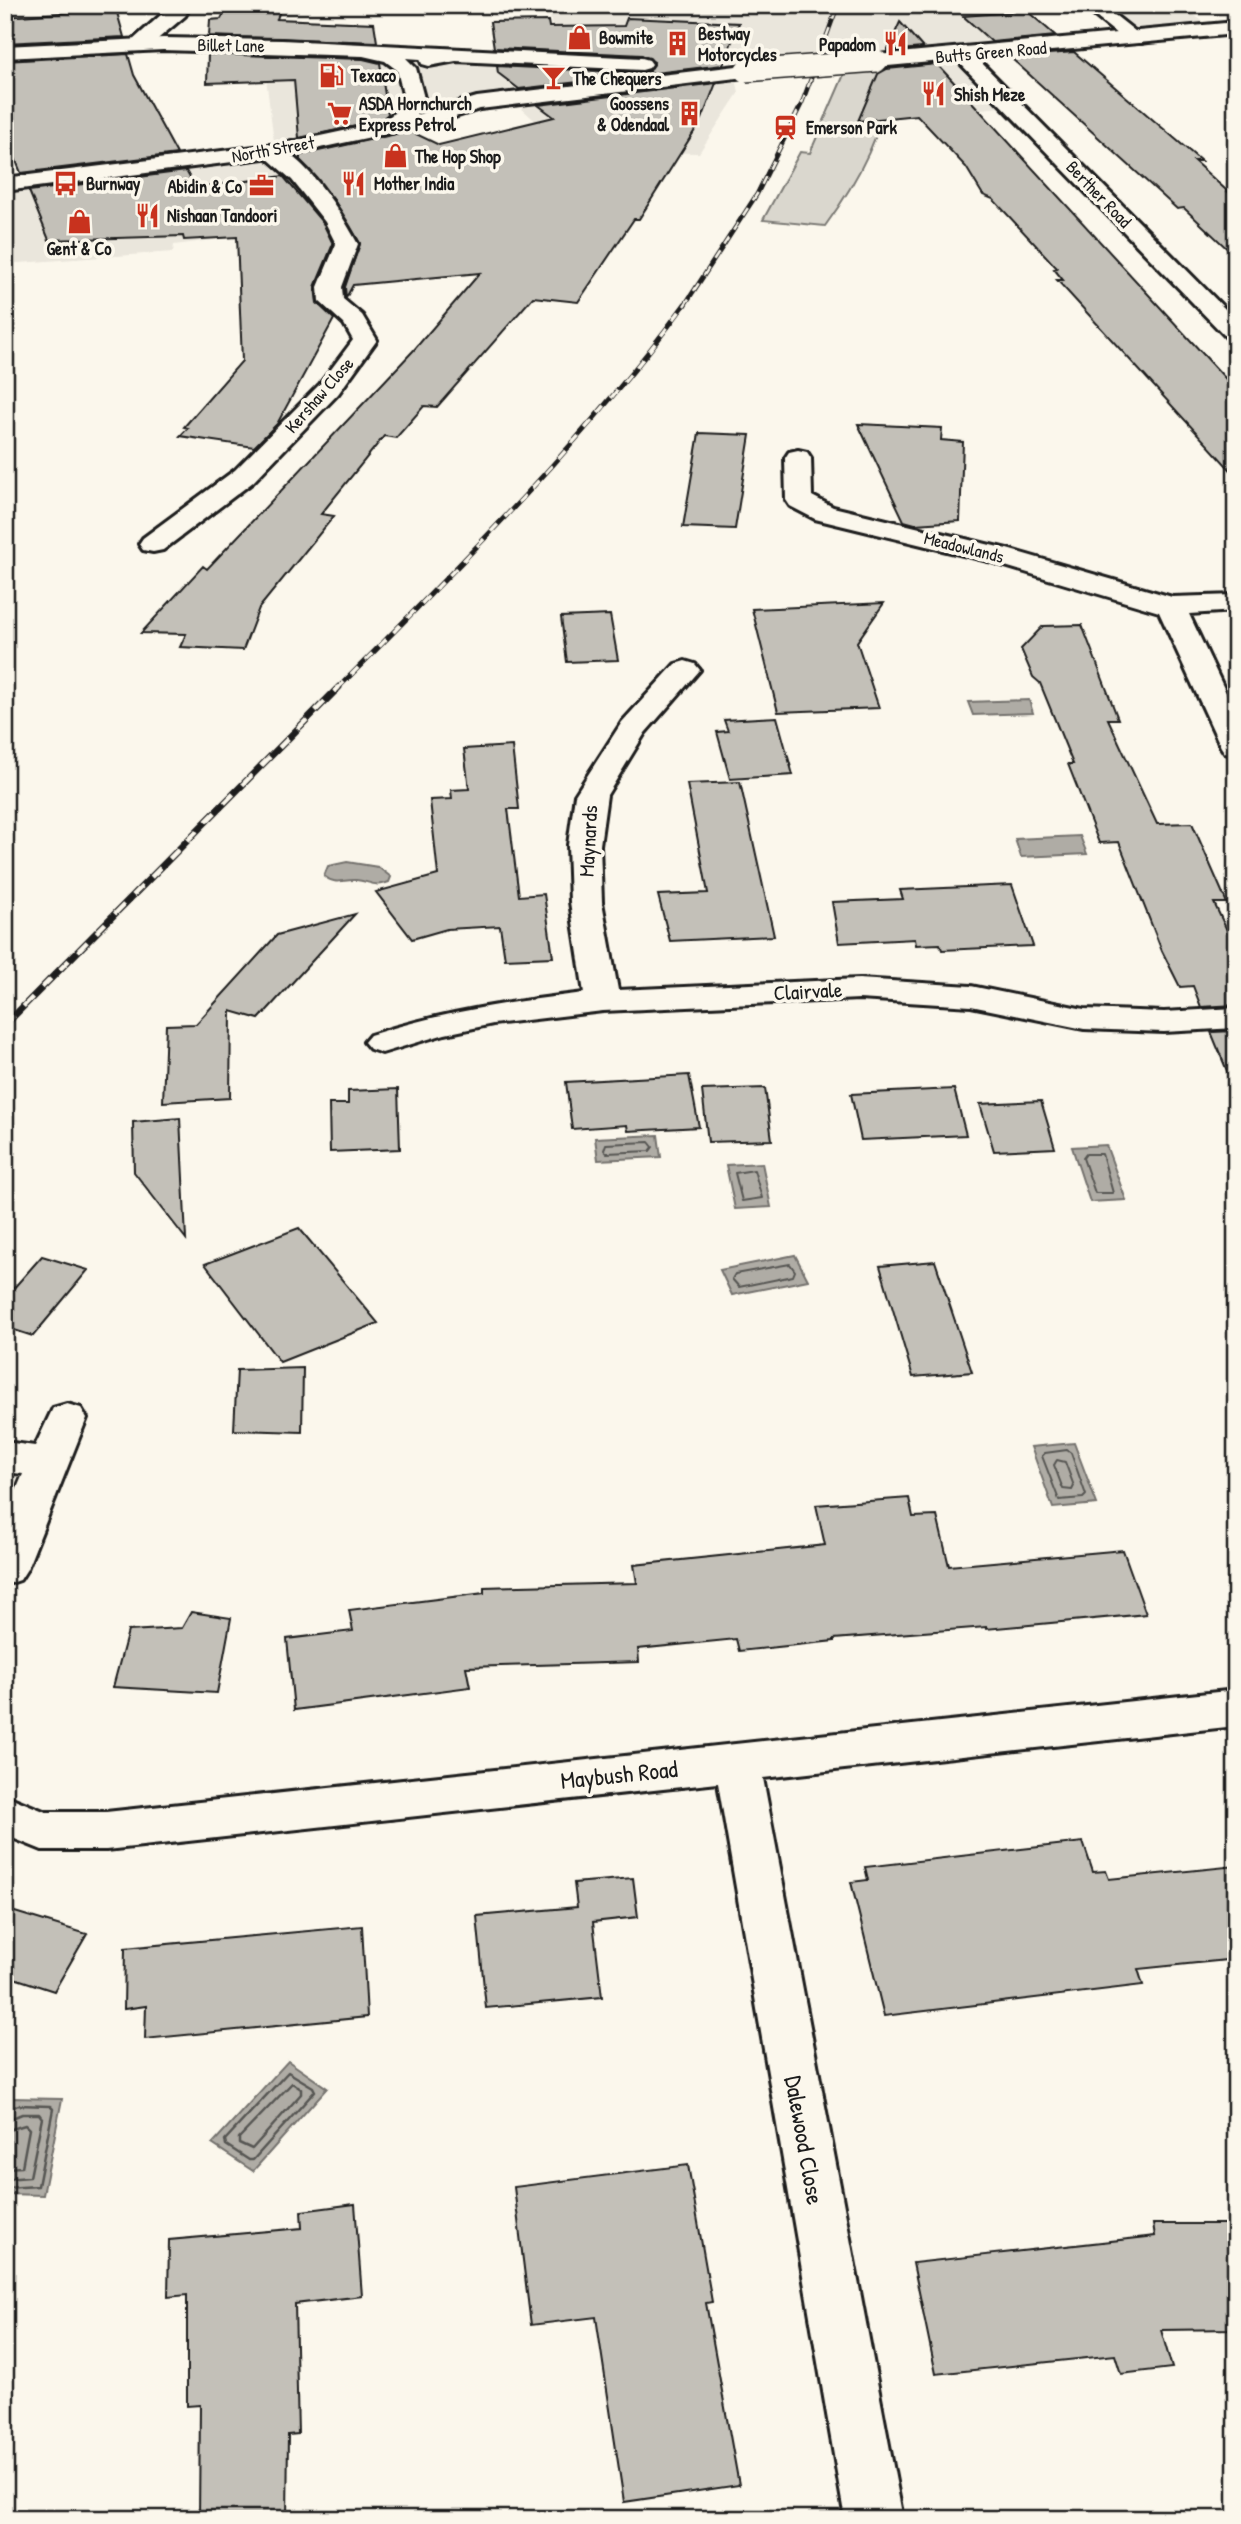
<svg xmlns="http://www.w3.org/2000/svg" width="1241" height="2524" font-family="'Patrick Hand',sans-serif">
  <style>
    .built { fill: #eae6dc }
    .green { fill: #dad7ce; stroke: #7b7a75; stroke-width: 2 }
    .water { fill: #afaca5; stroke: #74726e; stroke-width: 2 }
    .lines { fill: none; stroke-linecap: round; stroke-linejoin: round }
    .shore-far1 { stroke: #575653; stroke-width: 2 }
    .shore { stroke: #575653; stroke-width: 2.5 }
    .building { fill: #c3c0b8; stroke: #1c1c1c; stroke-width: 2 }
    .minor-casing { stroke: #1c1c1c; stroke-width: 6 }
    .tertiary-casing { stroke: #1c1c1c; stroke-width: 6 }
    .minor { fill: #fbf7ec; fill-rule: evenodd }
    .tertiary { fill: #fbf7ec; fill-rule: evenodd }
    .rail-far2-casing { stroke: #1c1c1c; stroke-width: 4.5 }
    .rail-far1-casing { stroke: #1c1c1c; stroke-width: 5 }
    .rail-casing { stroke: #1c1c1c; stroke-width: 7 }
    .rail-far2 { stroke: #fbf7ec; stroke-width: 2.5; stroke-dasharray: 9; stroke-linecap: butt }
    .rail-far1 { stroke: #fbf7ec; stroke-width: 3.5; stroke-dasharray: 10; stroke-linecap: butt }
    .rail { stroke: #fbf7ec; stroke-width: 4.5; stroke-dasharray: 13; stroke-linecap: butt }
    .tertiary-bridge-casing { stroke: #1c1c1c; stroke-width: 24; stroke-linecap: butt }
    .tertiary-bridge { stroke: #fbf7ec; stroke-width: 21 }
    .labels { text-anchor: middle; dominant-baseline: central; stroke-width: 7; stroke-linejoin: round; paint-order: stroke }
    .far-poi-label { font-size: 18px; font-weight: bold; fill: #1c1c1c; stroke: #fbf7ec; text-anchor: start }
    .far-street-label { font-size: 18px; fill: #1c1c1c; stroke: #fbf7ec }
    .street-label { font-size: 21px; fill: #1c1c1c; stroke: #fbf7ec }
    .near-street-label { font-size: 24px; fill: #1c1c1c; stroke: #fbf7ec }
  </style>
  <rect width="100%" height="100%" fill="#fbf7ec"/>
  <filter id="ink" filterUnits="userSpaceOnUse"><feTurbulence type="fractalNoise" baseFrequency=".0143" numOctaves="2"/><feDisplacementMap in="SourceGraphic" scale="14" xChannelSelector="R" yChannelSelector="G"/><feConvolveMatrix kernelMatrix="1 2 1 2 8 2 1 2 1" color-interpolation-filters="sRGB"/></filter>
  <g filter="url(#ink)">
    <path class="built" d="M549 5H610L612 11 648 5H959L960 15 1004 12 1043 47 963 55 1012 106 885 118 896 71 885 54 733 67 739 92 699 153 635 152 574 156 510 98 391 127 405 131 410 144 405 196 234 210 243 236 174 245 173 252 5 264V185L275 150 262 46 555 59Z
      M1090 5H1180L1215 30 1135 39Z"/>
    <path class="green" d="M869 68 896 71C882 131 861 177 825 226L763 220 800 152 810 153 846 70Z"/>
    <path class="water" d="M1029 700 1033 713 973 715 968 702Z
      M1080 836 1087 854 1021 857 1015 839Z
      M347 862 378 867 391 877 389 882C375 888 369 881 356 880 343 879 336 886 324 876L328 866Z
      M658 1135 661 1157 598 1160 595 1138Z
      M1106 1145 1126 1200 1090 1202 1072 1147Z
      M762 1163 771 1207 735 1209 726 1165Z
      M795 1255 808 1280 732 1295 720 1270Z
      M1074 1443 1097 1504 1053 1508 1031 1447Z
      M288 2061 327 2088 253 2171 212 2144Z
      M10 2098 62 2099 43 2195 5 2194V2121Z"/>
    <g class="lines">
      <path class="shore-far1" d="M649 1142 653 1147 650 1151 607 1153 604 1150 606 1144Z
        M1086 1154H1102L1113 1193H1095L1083 1158Z
        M754 1170 762 1198 742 1201 735 1173Z
        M790 1264 795 1271 793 1276 739 1287 732 1279 735 1274Z
        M1067 1450 1071 1453 1086 1495 1083 1498 1059 1500 1042 1456 1045 1453Z
        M1057 1460 1065 1462 1074 1486 1072 1490 1063 1489 1054 1465Z"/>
      <path class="shore" d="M288 2072 313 2087 315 2091 253 2160H249L226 2145 225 2140Z
        M292 2083 301 2089V2094L252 2149 239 2143V2138Z
        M5 2112 18 2105 50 2106 53 2109 38 2186 5 2188
        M5 2121 22 2114H39L42 2118 30 2177 5 2179
        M5 2131 25 2125 29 2129 22 2167 5 2168"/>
    </g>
    <path class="building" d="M228 5H282L277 19 374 23 377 42 209 36 210 20 221 19Z
      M116 9 124 37 5 43V17Z
      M1027 11 1056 36 992 42 963 16Z
      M627 18 739 23 723 65 519 89 498 73 497 66 642 73 650 71 654 62 642 55 494 48 490 22 548 21 549 27 624 26Z
      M900 22 923 48 887 51Z
      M1074 52 1201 161H1194L1236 199V257L1184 208 1177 209 1010 57Z
      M128 54 134 75 177 154 21 173 5 134V61Z
      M208 54 363 59 380 63 388 114 380 121 299 138 294 80 207 83Z
      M937 64 1236 390V476L1057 280H1063L1054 269 1057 268 993 199 983 195 966 167 917 115 858 121 878 74 887 69Z
      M716 83 702 119 639 219H634L578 302 533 297 437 407 424 406 396 438 384 436 321 514 334 516 259 608 243 650 180 647 186 634 141 633 203 566 207 569 413 351 480 273 353 285 346 298 345 287 360 243 334 200 300 160V155L410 131 439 145 554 117 538 105Z
      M186 171 196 188 283 176 323 223 333 244 315 287 317 303 334 319 277 424 254 447 180 436 188 428 184 427 242 361 237 237 184 240 183 236 49 240 29 191Z
      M858 424 942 428 941 440 963 442 960 521 915 524 904 521Z
      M699 433 750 435 735 529 683 527Z
      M884 603 857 642 879 708 778 712 752 609Z
      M610 615 618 660 567 662 561 617Z
      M1082 625 1118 719H1108L1157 824 1192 823 1227 903H1214L1236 949V1005L1201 1007 1193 986 1180 987 1162 951 1119 842 1099 843 1068 764H1073L1040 683 1033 677 1021 649 1043 626Z
      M777 717 793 775 730 779 717 732 728 731 724 720Z
      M512 746 519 809H508L519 896 544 894 553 957 505 959 500 926 447 929 412 939 376 892 438 875 430 800 452 799 451 790 469 789 464 749Z
      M740 782 774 936 670 941 658 895 708 893 687 784Z
      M1012 885 1033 946 942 950 940 944 916 945 915 939 839 943 832 902 903 899 900 890Z
      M355 914 259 1019 231 1011 230 1098 163 1102 166 1025 196 1024 277 935Z
      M1236 1031V1088H1234L1211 1032Z
      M689 1075 699 1127 628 1131 627 1125 572 1129 566 1082Z
      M765 1088 772 1140 708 1142 702 1090Z
      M398 1089 400 1149 330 1152 329 1104H348V1091Z
      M954 1089 966 1135 861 1140 851 1094Z
      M1041 1101 1055 1148 994 1151 980 1104Z
      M180 1118 186 1239 134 1172 133 1122Z
      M299 1228 378 1323 280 1362 205 1264Z
      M42 1256 88 1270 33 1336 5 1327V1298Z
      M935 1261 972 1372 913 1377 880 1266Z
      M303 1368 302 1432 234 1430 237 1370Z
      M909 1498 913 1517 937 1516 949 1566 1123 1550 1146 1614 986 1629V1627L834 1639V1641L739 1651 736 1639 638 1649 639 1662 466 1667 470 1687 294 1710 287 1639 353 1631 349 1610 484 1593V1587L637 1583 634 1565 825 1545 816 1505Z
      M191 1612 231 1618 217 1693 113 1687 128 1631 182 1628Z
      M1083 1842 1093 1872 1106 1871 1109 1879 1236 1866V1959L1138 1969 1143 1985 884 2016 851 1882 868 1880 865 1867Z
      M633 1878 638 1917 593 1922 602 1997 486 2008 477 1916 577 1907 574 1883Z
      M5 1909 87 1934 54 1991 5 1975Z
      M362 1926 367 2017 145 2039 146 2006 124 2009 125 1948Z
      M688 2165 712 2302 706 2303 739 2485 624 2502 596 2317 531 2325 514 2187Z
      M355 2204 362 2296 295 2304 298 2434 288 2435 287 2519H199L200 2405 187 2406V2295L168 2297 169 2240 302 2228 301 2211Z
      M1153 2224H1236V2329L1161 2330 1172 2368 1121 2374 1115 2355 936 2374 913 2263 1155 2236Z"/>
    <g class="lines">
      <defs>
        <path id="minor" d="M172 5H191L185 16 147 48H133L130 44 133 40Z
          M1081 5H1102L1145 39 1142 43H1128Z
          M962 48 969 50 1236 320V341L1228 339 955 58 952 54Z
          M270 145C305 153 342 214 358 244L342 287 343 299 362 315 377 340 338 394 253 482 163 550 153 552 143 550 139 544 143 538 235 470 320 384 353 340 344 324 319 301 318 287 336 244 325 222 292 180 259 151 263 147Z
          M798 450 807 452 811 458 812 496 833 507 1007 549 1172 597 1236 595V611L1189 614 1236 714V756L1225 753 1221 747 1159 612 988 561 815 519 790 506 786 500 785 458 789 452Z
          M685 661 695 664 700 670 645 733 607 795 600 845 602 902 618 990 859 979 971 986 1084 1009 1164 1012 1236 1008V1028L1164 1032 1084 1029 971 1006 859 999 603 1011 493 1024 445 1034 382 1053 370 1049 364 1042 370 1035C443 1012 508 1002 584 993L570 902 568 845 575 795 622 722 675 664Z
          M67 1404 81 1408 87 1418 27 1569 20 1580 5 1585V1517L23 1474 5 1472V1442L35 1446 53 1408Z
          M1236 1690V1726L763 1778 903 2519H845L718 1783 106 1850H42L5 1835V1795L46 1812H106Z"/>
        <path id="tertiary" d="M1236 22V34L877 67 870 65 867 61 870 57 877 55Z
          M163 38 282 40 642 58 649 60 652 64 649 68 642 70 456 61 429 66 422 64 420 59 406 58 416 68 424 98 416 115 477 97 745 65 752 67 755 71 752 75 745 77 480 109 436 123 287 155 5 191V178L287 143 381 123 399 109 404 98 397 70 385 61 363 56 163 50 5 58V46Z"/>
      </defs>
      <use href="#minor" class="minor-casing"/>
      <use href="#tertiary" class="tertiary-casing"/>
      <use href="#minor" class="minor"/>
      <use href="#tertiary" class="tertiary"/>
      <defs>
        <path id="rail-far2" d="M684 306 757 194 802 103 838 5"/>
        <path id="rail-far1" d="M337 689C459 566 582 444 685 304"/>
        <path id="rail" d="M5 1025 339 687"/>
      </defs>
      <use href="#rail-far2" class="rail-far2-casing"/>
      <use href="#rail-far1" class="rail-far1-casing"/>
      <use href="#rail" class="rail-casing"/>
      <use href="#rail-far2" class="rail-far2"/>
      <use href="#rail-far1" class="rail-far1"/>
      <use href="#rail" class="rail"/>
      <defs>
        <path id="tertiary-bridge" d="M745 71 877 61"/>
      </defs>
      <use href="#tertiary-bridge" class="tertiary-bridge-casing"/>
      <use href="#tertiary-bridge" class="tertiary-bridge"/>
    </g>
  </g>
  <defs>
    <symbol id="shop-bare" viewBox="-9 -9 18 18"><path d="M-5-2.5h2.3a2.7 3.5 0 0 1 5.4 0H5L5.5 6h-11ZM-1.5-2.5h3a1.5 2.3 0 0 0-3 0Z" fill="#c8321e" stroke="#fbf7ec" stroke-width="2.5" paint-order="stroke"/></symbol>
    <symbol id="building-bare" viewBox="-9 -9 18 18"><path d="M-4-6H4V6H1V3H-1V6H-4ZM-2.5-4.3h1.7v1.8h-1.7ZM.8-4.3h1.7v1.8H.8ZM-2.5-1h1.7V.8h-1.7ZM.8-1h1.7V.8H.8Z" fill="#c8321e" stroke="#fbf7ec" stroke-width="2.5" paint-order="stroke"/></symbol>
    <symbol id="restaurant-bare" viewBox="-9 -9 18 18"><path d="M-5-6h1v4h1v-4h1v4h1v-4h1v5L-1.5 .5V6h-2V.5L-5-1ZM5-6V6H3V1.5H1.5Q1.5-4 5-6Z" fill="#c8321e" stroke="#fbf7ec" stroke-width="2.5" paint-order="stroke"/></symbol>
    <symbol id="fuel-bare" viewBox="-9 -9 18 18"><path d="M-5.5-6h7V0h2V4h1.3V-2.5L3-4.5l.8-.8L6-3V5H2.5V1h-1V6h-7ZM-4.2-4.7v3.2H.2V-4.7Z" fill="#c8321e" stroke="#fbf7ec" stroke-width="2.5" paint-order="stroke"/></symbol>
    <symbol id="bar-bare" viewBox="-9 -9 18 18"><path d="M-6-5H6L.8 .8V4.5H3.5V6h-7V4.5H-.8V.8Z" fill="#c8321e" stroke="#fbf7ec" stroke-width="2.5" paint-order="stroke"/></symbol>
    <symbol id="supermarket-bare" viewBox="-9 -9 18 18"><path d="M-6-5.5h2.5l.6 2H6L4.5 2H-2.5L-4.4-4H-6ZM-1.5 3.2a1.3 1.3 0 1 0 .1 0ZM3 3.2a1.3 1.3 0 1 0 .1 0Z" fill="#c8321e" stroke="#fbf7ec" stroke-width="2.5" paint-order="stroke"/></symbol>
    <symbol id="station-bare" viewBox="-9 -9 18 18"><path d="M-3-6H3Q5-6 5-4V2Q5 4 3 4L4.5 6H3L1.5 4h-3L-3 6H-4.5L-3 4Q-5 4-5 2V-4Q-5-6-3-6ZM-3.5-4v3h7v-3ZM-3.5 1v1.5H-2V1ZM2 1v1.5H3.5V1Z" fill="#c8321e" stroke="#fbf7ec" stroke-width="2.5" paint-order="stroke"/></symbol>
    <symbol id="bus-bare" viewBox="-9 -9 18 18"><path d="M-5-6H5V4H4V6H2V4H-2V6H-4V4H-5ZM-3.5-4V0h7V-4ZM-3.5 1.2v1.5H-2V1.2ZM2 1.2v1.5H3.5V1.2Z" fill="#c8321e" stroke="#fbf7ec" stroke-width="2.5" paint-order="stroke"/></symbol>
    <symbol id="office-bare" viewBox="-9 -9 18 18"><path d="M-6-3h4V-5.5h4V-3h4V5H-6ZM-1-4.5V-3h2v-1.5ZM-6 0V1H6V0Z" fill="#c8321e" stroke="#fbf7ec" stroke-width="2.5" paint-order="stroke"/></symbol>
  </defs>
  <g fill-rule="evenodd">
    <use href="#shop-bare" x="562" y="20" width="35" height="35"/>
    <use href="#building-bare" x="660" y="26" width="35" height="35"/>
    <use href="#restaurant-bare" x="878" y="26" width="35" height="35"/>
    <use href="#fuel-bare" x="314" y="58" width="35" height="35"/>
    <use href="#bar-bare" x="536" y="60" width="35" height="35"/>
    <use href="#restaurant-bare" x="916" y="76" width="35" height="35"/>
    <use href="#supermarket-bare" x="322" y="96" width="35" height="35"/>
    <use href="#building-bare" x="672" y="96" width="35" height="35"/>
    <use href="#station-bare" x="768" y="110" width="35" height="35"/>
    <use href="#shop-bare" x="378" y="138" width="35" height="35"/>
    <use href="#bus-bare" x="48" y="166" width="35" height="35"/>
    <use href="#restaurant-bare" x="336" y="166" width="35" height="35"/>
    <use href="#office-bare" x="244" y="168" width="35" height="35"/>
    <use href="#restaurant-bare" x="130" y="198" width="35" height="35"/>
    <use href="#shop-bare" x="62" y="204" width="35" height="35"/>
  </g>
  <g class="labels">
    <g class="far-poi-label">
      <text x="698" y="33">Bestway<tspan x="698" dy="21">Motorcycles</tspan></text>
      <text x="599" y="37">Bowmite</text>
      <text x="876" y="44" text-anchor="end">Papadom</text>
      <text x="351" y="75">Texaco</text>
      <text x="573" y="78">The Chequers</text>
      <text x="954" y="94">Shish Meze</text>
      <text x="359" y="103">ASDA Hornchurch<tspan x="359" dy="21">Express Petrol</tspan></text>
      <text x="669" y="103" text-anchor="end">Goossens<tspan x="669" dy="21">&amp; Odendaal</tspan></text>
      <text x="806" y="127">Emerson Park</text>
      <text x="415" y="156">The Hop Shop</text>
      <text x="86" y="183">Burnway</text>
      <text x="374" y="183">Mother India</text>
      <text x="242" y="186" text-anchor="end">Abidin &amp; Co</text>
      <text x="167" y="215">Nishaan Tandoori</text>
      <text x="79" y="248" text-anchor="middle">Gent &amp; Co</text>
    </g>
    <g class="far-street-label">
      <text transform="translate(231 45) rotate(1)">Billet Lane</text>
      <text transform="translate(991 52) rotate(-5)">Butts Green Road</text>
      <text transform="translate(273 149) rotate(-10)">North Street</text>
      <text transform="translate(1099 194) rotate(46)">Berther Road</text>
      <text transform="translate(319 395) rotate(-49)">Kershaw Close</text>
      <text transform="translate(964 547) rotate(14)">Meadowlands</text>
    </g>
    <g class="street-label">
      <text transform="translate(588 841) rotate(-87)">Maynards</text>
      <text transform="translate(808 991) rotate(-3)">Clairvale</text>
    </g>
    <g class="near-street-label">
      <text transform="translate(619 1774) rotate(-6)">Maybush Road</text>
      <text transform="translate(805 2140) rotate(80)">Dalewood Close</text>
    </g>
  </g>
  <rect width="1241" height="2524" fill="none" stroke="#fbf7ec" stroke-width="28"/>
  <rect x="14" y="14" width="1213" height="2496" fill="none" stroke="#1c1c1c" stroke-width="2.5" filter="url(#ink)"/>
</svg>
